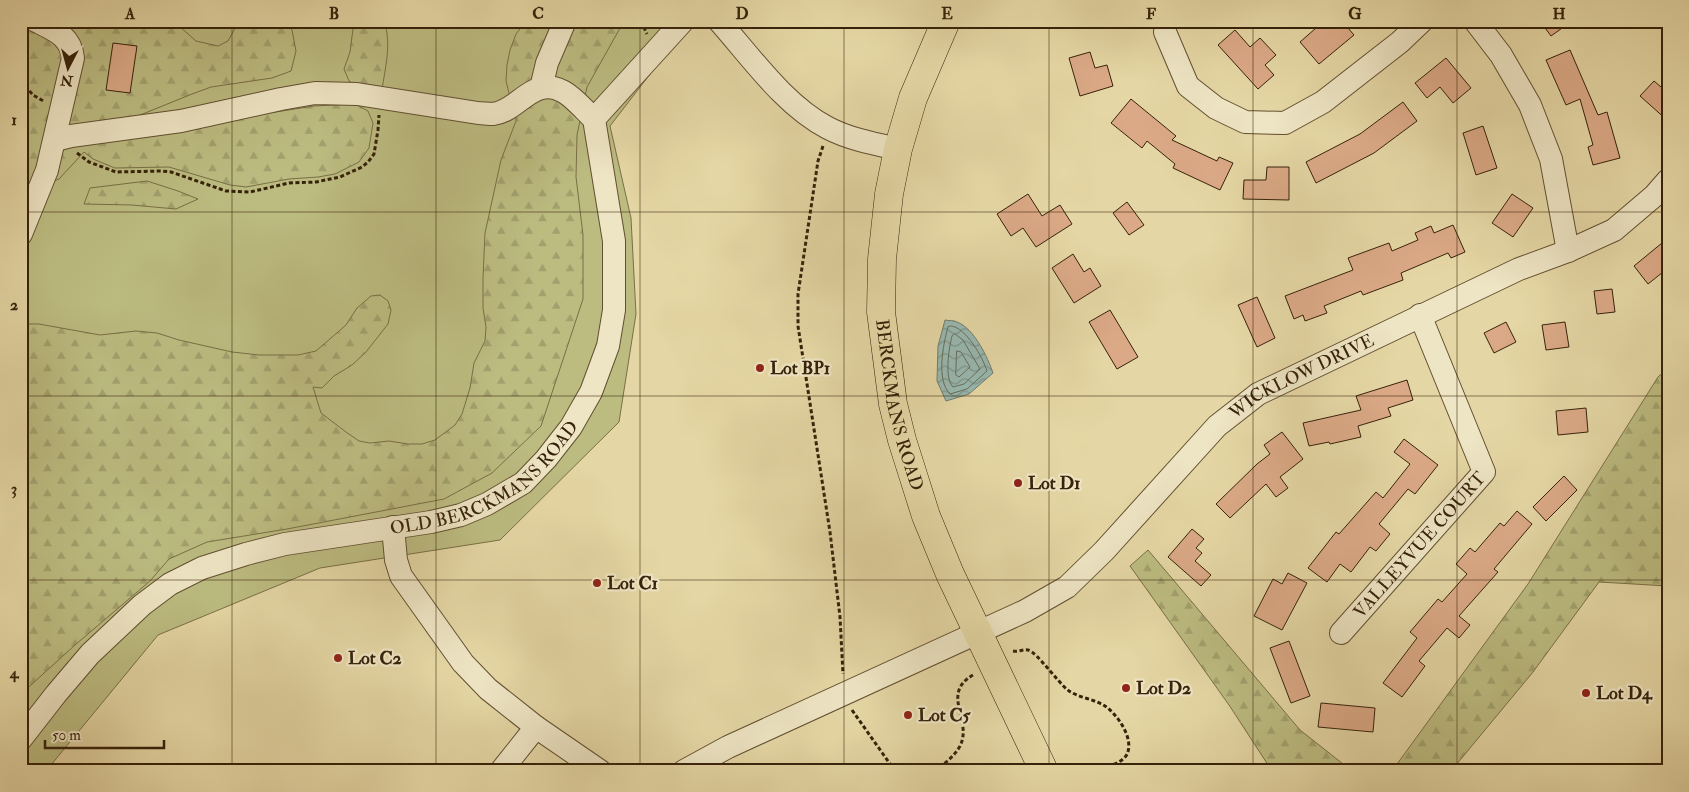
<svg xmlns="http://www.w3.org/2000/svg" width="1689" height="792" font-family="'IM FELL Double Pica',serif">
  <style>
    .grass { fill: #bcbc81; stroke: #796f46 }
    .forest { fill: url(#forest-firs); stroke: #796f46 }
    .water { fill: url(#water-waves); stroke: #717c6d }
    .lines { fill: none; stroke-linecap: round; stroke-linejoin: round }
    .shore { stroke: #676d5c; stroke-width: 1 }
    .building { fill: #dba986; stroke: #36220a }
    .minor-casing { stroke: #624f31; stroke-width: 24 }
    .major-casing { stroke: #36220a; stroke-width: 29 }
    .path { stroke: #36220a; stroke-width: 3; stroke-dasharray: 4 2.5; stroke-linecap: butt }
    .minor { stroke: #eee5c4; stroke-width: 22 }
    .major { stroke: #e5d7a5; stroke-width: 28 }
    .grid { fill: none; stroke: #36220a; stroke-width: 1; stroke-opacity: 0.55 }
    .poi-dot { fill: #8f2418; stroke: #eee5c4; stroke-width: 2 }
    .labels { text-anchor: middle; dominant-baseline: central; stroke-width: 4.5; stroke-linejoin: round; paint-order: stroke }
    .poi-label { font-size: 18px; font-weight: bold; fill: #36220a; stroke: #eee5c4; text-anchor: start }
    .street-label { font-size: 18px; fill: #36220a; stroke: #eee5c4 }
    .neatline { fill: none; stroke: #36220a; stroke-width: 2 }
    .grid-label { font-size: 16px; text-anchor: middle; font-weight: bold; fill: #36220a }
  </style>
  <defs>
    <pattern id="forest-firs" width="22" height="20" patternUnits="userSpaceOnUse" patternTransform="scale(1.25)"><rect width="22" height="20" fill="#bcbc81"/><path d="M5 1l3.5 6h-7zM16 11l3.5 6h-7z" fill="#a2a16e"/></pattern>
    <pattern id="water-waves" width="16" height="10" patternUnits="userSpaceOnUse" patternTransform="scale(1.25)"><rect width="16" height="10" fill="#98b8af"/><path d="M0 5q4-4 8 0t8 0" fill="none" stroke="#7d958d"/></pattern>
  </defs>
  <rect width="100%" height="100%" fill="#e5d7a5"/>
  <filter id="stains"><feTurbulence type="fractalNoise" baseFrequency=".004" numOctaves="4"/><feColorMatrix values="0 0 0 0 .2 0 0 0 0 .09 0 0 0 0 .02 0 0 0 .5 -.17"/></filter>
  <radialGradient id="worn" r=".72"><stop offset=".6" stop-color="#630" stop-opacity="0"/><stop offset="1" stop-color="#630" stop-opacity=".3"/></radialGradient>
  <path class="grass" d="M21 21H691L610 126 631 218 636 314 619 422 500 540 320 568 158 635 46 771H21Z"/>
  <path class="forest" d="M21 21H167L178 25 196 41 218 46 228 41 239 21H284L292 30 296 51 291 71 272 78 211 87 192 94 113 126 224 120 314 106 355 104 368 111 373 123 369 148 359 162 335 174 318 177 289 179 246 187 230 185 169 167 115 168 93 159 84 152 59 179 30 190 21 195Z
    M354 21H384C392 44 385 68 382 90L358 87 349 81 344 69 350 52Z
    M526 21H624L587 87 577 135 576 177 583 235V299L541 426 492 473 444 499 287 529 207 542 169 559 150 581 75 645 21 694V324H39L100 335 136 331 157 333 179 340 232 352 259 355H298L316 351 346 325 357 308 371 296 380 295 388 301 391 310 388 324 366 352 352 365 334 376 322 388 313 387 321 413 346 432 359 441 370 443 389 441 408 444H422L435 440 455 425 462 414 470 388 474 363 485 341 486 327 483 308V278L485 233 501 160 516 121V110L509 93 506 81 507 65 510 50 516 34Z
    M147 181 178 191 198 199 176 209 132 205 84 204 90 188Z
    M1668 368V586L1599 582 1533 672 1451 771H1392L1528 584 1658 377Z
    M1148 550 1300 730 1352 771H1272L1229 705 1130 566Z"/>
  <path class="water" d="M945 320C949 321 954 320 957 322 974 328 988 358 993 373L969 394 946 401 937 381 938 346Z"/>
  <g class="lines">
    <path class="shore" d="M951 326C966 327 983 358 987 371L967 389 950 394C936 380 943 345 948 327Z
      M955 334 963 340 980 369 964 384 953 387C944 378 949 348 952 336Z
      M957 351 961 352 970 367 959 377 956 375Z"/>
  </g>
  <path class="building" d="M1324 21H1342L1354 35 1319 64 1300 42Z
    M1540 21H1572L1551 36Z
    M1235 30 1250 47 1260 38 1276 55 1265 65 1274 75 1258 89 1218 45Z
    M113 43 137 46 130 93 106 90Z
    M1570 50 1598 115 1607 112 1620 158 1593 165 1588 147 1593 145 1580 99 1566 105 1546 60Z
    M1090 52 1095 68 1107 65 1113 86 1080 96 1069 58Z
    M1446 58 1471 88 1453 103 1440 87 1427 98 1415 83Z
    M1654 81 1668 93V121L1640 96Z
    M1131 99 1176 136 1172 140 1217 161 1219 157 1233 163 1220 190 1173 168 1175 164 1147 141 1142 148 1111 123Z
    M1403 102 1417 121 1374 153 1316 183 1306 162 1360 134Z
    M1483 126 1497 168 1476 175 1463 133Z
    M1267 167H1289V200L1243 199 1244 180H1266Z
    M1028 194 1042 216 1060 205 1072 224 1036 247 1023 228 1011 236 997 214Z
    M1512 194 1533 208 1513 237 1492 223Z
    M1127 202 1144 225 1129 235 1113 213Z
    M1453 225 1465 252 1451 258 1448 253 1401 273 1403 280 1363 295 1361 291 1324 306 1327 313 1305 321 1303 315 1294 319 1285 296 1353 270 1348 258 1389 243 1392 251 1418 240 1415 233 1431 226 1434 233Z
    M1668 238V268L1648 284 1634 266Z
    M1073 254 1084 272 1090 268 1101 286 1074 303 1052 268Z
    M1612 289 1615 312 1597 314 1594 291Z
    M1257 297 1275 338 1257 347 1238 305Z
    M1110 310 1138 357 1117 369 1089 322Z
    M1506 322 1516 342 1494 353 1484 333Z
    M1565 322 1569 347 1546 350 1542 325Z
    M1407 380 1413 400 1388 408 1391 416 1358 426 1361 437 1330 444 1329 442 1309 446 1303 423 1361 410 1356 396Z
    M1586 408 1588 432 1558 435 1556 411Z
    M1282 432 1303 459 1280 477 1288 488 1276 497 1266 484 1230 518 1216 504 1257 464 1270 454 1264 445Z
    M1404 439 1438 465 1415 494 1408 489 1379 524 1390 534 1376 551 1370 547 1351 572 1340 564 1327 582 1308 568 1336 532 1339 534 1376 492 1383 498 1410 464 1394 452Z
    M1564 476 1577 490 1546 521 1533 507Z
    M1517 511 1532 524 1494 569 1498 572 1459 616 1470 625 1459 638 1447 628 1419 661 1425 666 1402 697 1383 683 1417 638 1410 632 1438 599 1442 602 1467 574 1456 564 1470 548 1475 552 1500 523 1504 526Z
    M1192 529 1204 539 1196 548 1202 553 1195 561 1211 575 1201 586 1168 557Z
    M1288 573 1307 583 1282 630 1254 616 1273 579 1282 584Z
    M1289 641 1310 696 1291 703 1270 648Z
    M1321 703 1375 708 1373 732 1318 727Z"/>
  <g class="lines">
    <defs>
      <g id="minor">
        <path d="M719 21C751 57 785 106 828 128 849 139 875 144 898 149"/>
        <path d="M1475 21 1501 55 1530 105 1551 159 1568 251"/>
        <path d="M1165 32 1188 86 1216 108 1245 122 1285 123 1323 102 1400 42 1422 21"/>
        <path d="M541 88 547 63 565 21"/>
        <path d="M55 140 71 136 181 121 281 99 315 93 357 94 478 113C482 113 488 114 493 114 519 111 532 76 562 91 573 96 585 111 594 119"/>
        <path d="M21 234 47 170 73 58C71 36 54 30 36 21"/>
        <path d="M393 527 396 560 401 576 463 663 488 689 536 727 600 771"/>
        <path id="s1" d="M1341 633 1484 472 1420 315"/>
        <path id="s2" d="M21 739 56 694 90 654 142 605 170 584 202 568 246 554 285 544 431 522 461 515 487 504 523 483 546 459 571 427 591 392 608 346 614 310V241L594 119 683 21"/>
        <path d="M501 771 536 727"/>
        <path id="s3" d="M684 771 728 747 1025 611 1067 587 1104 551 1217 426 1258 394 1519 269 1568 251 1614 230 1654 196 1668 180"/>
      </g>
      <g id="major">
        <path id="s4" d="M946 21 913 98 898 149 889 194 882 259 881 312 893 404 902 440 926 516 950 574 1044 771"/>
      </g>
    </defs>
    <use href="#minor" class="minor-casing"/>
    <use href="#major" class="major-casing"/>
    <path class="path" d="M641 21 647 34
      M21 81 33 95 45 102
      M823 146 818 161 798 294V326L830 532 840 617 843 674
      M77 153 89 162 116 172 161 171 171 172 226 191 250 192 289 183 316 182 340 177 362 167 368 162 374 154 378 130 379 115
      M1013 651C1019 652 1023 649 1028 650 1037 652 1058 683 1069 691 1080 698 1094 699 1105 706 1117 714 1136 740 1126 756 1119 765 1104 767 1095 771
      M852 710 895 771
      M934 771C944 764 954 757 960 746 973 720 940 694 973 675"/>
    <use href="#minor" class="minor"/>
    <use href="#major" class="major"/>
  </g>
  <path class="grid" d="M232 21V771M436 21V771M640 21V771M844 21V771M1049 21V771M1253 21V771M1457 21V771M21 212H1668M21 396H1668M21 580H1668"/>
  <g class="poi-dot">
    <circle cx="760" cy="368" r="5"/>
    <circle cx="1018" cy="483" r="5"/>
    <circle cx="597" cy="583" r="5"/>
    <circle cx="338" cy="658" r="5"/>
    <circle cx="1126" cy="688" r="5"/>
    <circle cx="1586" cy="693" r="5"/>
    <circle cx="908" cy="715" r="5"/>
  </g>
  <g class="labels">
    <g class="poi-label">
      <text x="770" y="368">Lot BP1</text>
      <text x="1028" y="483">Lot D1</text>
      <text x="607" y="583">Lot C1</text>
      <text x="348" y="658">Lot C2</text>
      <text x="1136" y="688">Lot D2</text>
      <text x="1596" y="693">Lot D4</text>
      <text x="918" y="715">Lot C5</text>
    </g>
    <g class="street-label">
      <text stroke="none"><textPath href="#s3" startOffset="744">WICKLOW DRIVE</textPath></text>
      <text stroke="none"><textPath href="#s4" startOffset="396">BERCKMANS ROAD</textPath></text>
      <text stroke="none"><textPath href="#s2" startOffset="555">OLD BERCKMANS ROAD</textPath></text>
      <text stroke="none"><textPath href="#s1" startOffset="118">VALLEYVUE COURT</textPath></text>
    </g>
  </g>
  <rect width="1689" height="792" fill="none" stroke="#e5d7a5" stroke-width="55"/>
  <g transform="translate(68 68) rotate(186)" stroke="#eee5c4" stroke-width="4" paint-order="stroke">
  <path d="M0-4L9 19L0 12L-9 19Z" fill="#36220a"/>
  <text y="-8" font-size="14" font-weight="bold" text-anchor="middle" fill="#36220a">N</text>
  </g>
  <path d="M45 740v8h119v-8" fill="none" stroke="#36220a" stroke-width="2.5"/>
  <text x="52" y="740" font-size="15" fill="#36220a" stroke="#eee5c4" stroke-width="4" paint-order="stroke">50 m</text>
  <rect x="28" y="28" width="1634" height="736" class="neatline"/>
  <g class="grid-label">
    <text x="130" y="19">A</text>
    <text x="334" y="19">B</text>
    <text x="538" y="19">C</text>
    <text x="742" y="19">D</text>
    <text x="947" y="19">E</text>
    <text x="1151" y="19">F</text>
    <text x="1355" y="19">G</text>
    <text x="1559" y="19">H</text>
    <text x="14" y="125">1</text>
    <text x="14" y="310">2</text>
    <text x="14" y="494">3</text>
    <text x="14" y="678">4</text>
  </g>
  <rect width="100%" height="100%" filter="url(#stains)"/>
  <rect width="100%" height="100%" fill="url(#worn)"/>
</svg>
